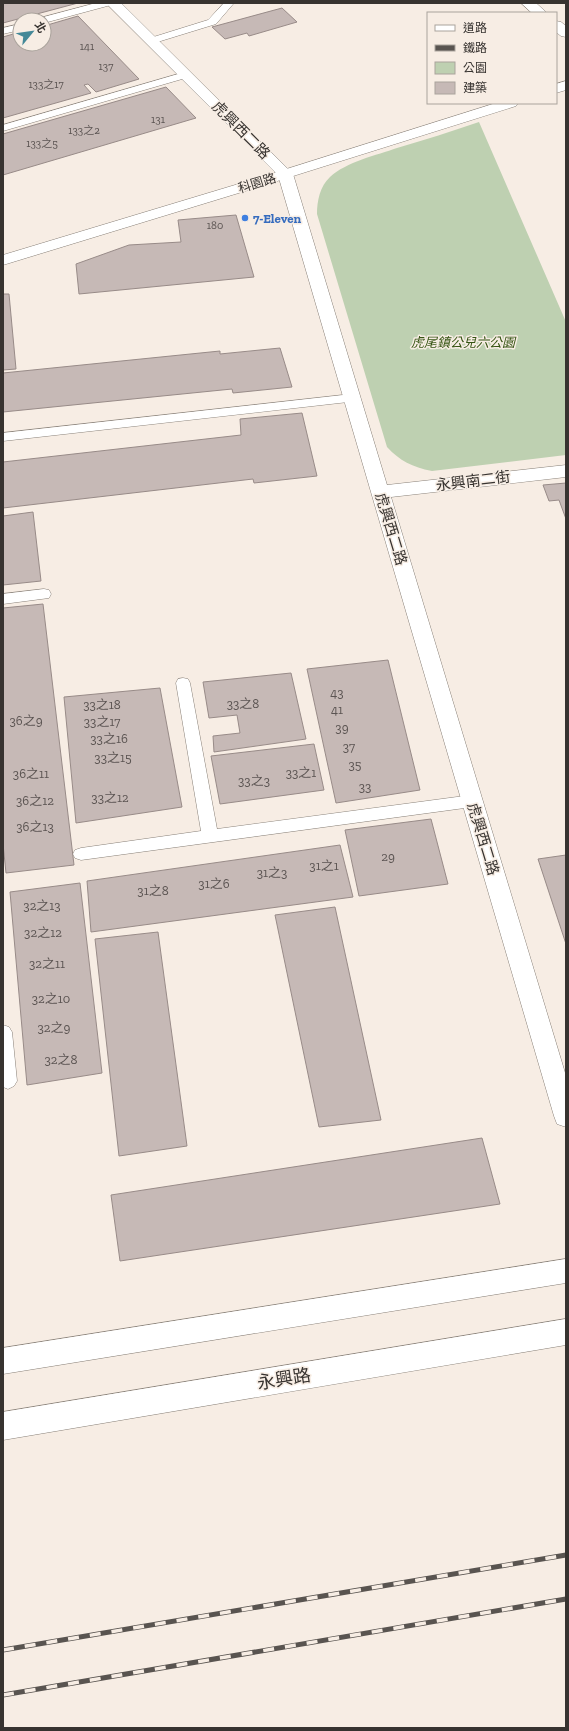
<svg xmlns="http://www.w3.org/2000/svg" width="569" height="1731" font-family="'Zilla Slab','Noto Sans TC',serif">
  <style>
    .green { fill: #bed0b1 }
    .building { fill: #c6b9b6; stroke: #988b88 }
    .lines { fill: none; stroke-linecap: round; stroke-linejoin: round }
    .lane-casing { stroke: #888078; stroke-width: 1 }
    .street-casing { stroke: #888078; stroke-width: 1 }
    .secondary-casing { stroke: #888078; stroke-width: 1 }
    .lane { fill: #fff; fill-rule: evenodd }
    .street { fill: #fff; fill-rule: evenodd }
    .secondary { fill: #fff; fill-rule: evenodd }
    .rail-casing { stroke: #595450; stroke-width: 5 }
    .rail { stroke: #f7ede4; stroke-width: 3.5; stroke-dasharray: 11; stroke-linecap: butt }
    .shop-dot { fill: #3f7fe0; stroke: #f7ede4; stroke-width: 1.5 }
    .labels { text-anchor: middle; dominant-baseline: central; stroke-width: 3; stroke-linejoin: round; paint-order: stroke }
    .far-number-label { font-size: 11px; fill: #5b5452 }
    .far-street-label { font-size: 13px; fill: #373330; stroke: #f7ede4 }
    .far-shop-label { font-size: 13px; font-weight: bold; fill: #366cbe; stroke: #f7ede4; text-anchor: start }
    .far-park-label { font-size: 13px; font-style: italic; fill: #355412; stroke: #f7ede4 }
    .number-label { font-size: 13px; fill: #5b5452 }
    .street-label { font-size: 15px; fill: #373330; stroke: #f7ede4 }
    .near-street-label { font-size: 18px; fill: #373330; stroke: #f7ede4 }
  </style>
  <rect width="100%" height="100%" fill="#f7ede4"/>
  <path class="green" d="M479 122 566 322V455L432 471C412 467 400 461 387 447L317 214C317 201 320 186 330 177 346 162 377 155 397 148 425 140 452 131 479 122Z"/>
  <path class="building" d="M3 3H78L3 23Z
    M282 8 297 22 249 36 247 33 225 39 212 27Z
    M78 16 139 79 96 92 88 84 84 85 91 93 3 118V37L20 32V44H44V26Z
    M166 87 196 118 3 175V134Z
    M236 215 254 277 79 294 76 264 129 245 181 242 178 220Z
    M3 294H9L16 369 3 370Z
    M280 348 292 387 233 393 232 389 3 412V373L220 351V354Z
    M302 413 317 476 254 483 253 479 3 508V462L241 435 240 419Z
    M566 483V519L559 500 549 501 543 485Z
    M33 512 41 581 3 585V516Z
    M43 604 74 865 6 873 3 844V608Z
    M388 660 420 790 336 803 307 669Z
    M291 673 306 739 214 752 213 736 240 733 237 715 209 718 203 682Z
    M160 688 182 807 76 823 64 697Z
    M314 744 324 790 220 804 211 756Z
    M431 819 448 884 359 896 345 830Z
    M340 845 353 897 91 932 87 881Z
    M566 855V944L538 859Z
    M80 883 102 1073 27 1085 10 892Z
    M335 907 381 1120 319 1127 275 915Z
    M158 932 187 1146 119 1156 95 939Z
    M482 1138 500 1204 120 1261 111 1195Z"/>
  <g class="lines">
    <defs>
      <path id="lane" d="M96 3H112L111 5 44 23V20H39L40 18Z
        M224 3H234L216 24 151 44 146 41 147 39 208 20Z
        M20 24V30L3 34V28Z
        M185 72 189 73 190 75 189 77 3 131V125Z
        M352 394 357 395 358 398 357 401 3 441V433Z
        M44 589 49 590 51 594 49 598 3 604V594Z
        M183 678 188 679 190 683 217 829 472 795 477 797 480 801 477 805 472 807 81 860 75 858 73 854 75 850 81 848 201 831 176 683 178 679Z
        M3 1025 9 1027 12 1032 17 1081 14 1086 8 1089 3 1087Z"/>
      <path id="street" d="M106 3H121L293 174 387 485 566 465V477L391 497 566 1076V1127L557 1124 554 1116 278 175Z
        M521 3H536L547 13H532Z
        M556 21 561 22 566 26V37L561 36 556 32Z
        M566 1259V1283L3 1374V1348Z
        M566 1319V1345L3 1440V1412Z"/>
      <path id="secondary" d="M566 81V90L556 93V84Z
        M496 103H518L516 106 255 188 3 265V255L245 182Z"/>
    </defs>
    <use href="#lane" class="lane-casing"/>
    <use href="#street" class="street-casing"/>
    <use href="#secondary" class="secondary-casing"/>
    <use href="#lane" class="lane"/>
    <use href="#street" class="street"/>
    <use href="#secondary" class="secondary"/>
    <defs>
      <path id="rail" d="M3 1650 566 1555
        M3 1695 566 1599"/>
    </defs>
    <use href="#rail" class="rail-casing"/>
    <use href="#rail" class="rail"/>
  </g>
  <circle class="shop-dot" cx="245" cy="218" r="4"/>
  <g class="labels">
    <g class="far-number-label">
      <text x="87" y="46">141</text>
      <text x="106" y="66">137</text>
      <text x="46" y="84">133之17</text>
      <text x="158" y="119">131</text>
      <text x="84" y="130">133之2</text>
      <text x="42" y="143">133之5</text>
      <text x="215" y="225">180</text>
    </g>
    <g class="far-street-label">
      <text transform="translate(257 183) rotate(-17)">科園路</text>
    </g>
    <g class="far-shop-label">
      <text x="253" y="218">7-Eleven</text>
    </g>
    <g class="far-park-label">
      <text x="463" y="342">虎尾鎮公兒六公園</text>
    </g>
    <g class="number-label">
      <text x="337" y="692">43</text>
      <text x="243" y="703">33之8</text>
      <text x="102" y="704">33之18</text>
      <text x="337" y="709">41</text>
      <text x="26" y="720">36之9</text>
      <text x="102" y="721">33之17</text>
      <text x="342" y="727">39</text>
      <text x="109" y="738">33之16</text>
      <text x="349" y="746">37</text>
      <text x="113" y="757">33之15</text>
      <text x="355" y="764">35</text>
      <text x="301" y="772">33之1</text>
      <text x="31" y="773">36之11</text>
      <text x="254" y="780">33之3</text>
      <text x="365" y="786">33</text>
      <text x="110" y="797">33之12</text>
      <text x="35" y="800">36之12</text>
      <text x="35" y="826">36之13</text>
      <text x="388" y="856">29</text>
      <text x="324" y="865">31之1</text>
      <text x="272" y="872">31之3</text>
      <text x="214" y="883">31之6</text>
      <text x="153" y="890">31之8</text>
      <text x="42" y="905">32之13</text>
      <text x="43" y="932">32之12</text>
      <text x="47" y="963">32之11</text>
      <text x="51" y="998">32之10</text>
      <text x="54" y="1027">32之9</text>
      <text x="61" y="1059">32之8</text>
    </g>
    <g class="street-label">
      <text transform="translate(241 130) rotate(45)">虎興西二路</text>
      <text transform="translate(473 481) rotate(-7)">永興南二街</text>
      <text transform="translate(391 529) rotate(73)">虎興西二路</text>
      <text transform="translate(483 839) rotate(73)">虎興西二路</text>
    </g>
    <g class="near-street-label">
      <text transform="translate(284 1379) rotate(-9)">永興路</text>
    </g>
  </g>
  <rect width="569" height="1731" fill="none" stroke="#373330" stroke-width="8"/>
  <rect x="427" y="12" width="130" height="92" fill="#f7ede4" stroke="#aaa39c"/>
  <rect x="435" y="25" width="20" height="6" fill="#ffffff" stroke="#aaa39c"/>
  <text x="463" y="32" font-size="12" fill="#373330">道路</text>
  <rect x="435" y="45" width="20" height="6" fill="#595450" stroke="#aaa39c"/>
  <text x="463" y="52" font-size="12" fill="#373330">鐵路</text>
  <rect x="435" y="62" width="20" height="12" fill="#bed0b1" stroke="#aaa39c"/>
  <text x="463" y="72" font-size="12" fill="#373330">公園</text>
  <rect x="435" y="82" width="20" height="12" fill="#c6b9b6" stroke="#aaa39c"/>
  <text x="463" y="92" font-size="12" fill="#373330">建築</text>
  <g transform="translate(32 32) rotate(61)"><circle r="19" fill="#f7ede4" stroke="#aaa39c"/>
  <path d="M0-3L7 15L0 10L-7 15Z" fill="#448897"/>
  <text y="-6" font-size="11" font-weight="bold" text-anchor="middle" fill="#373330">北</text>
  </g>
</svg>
